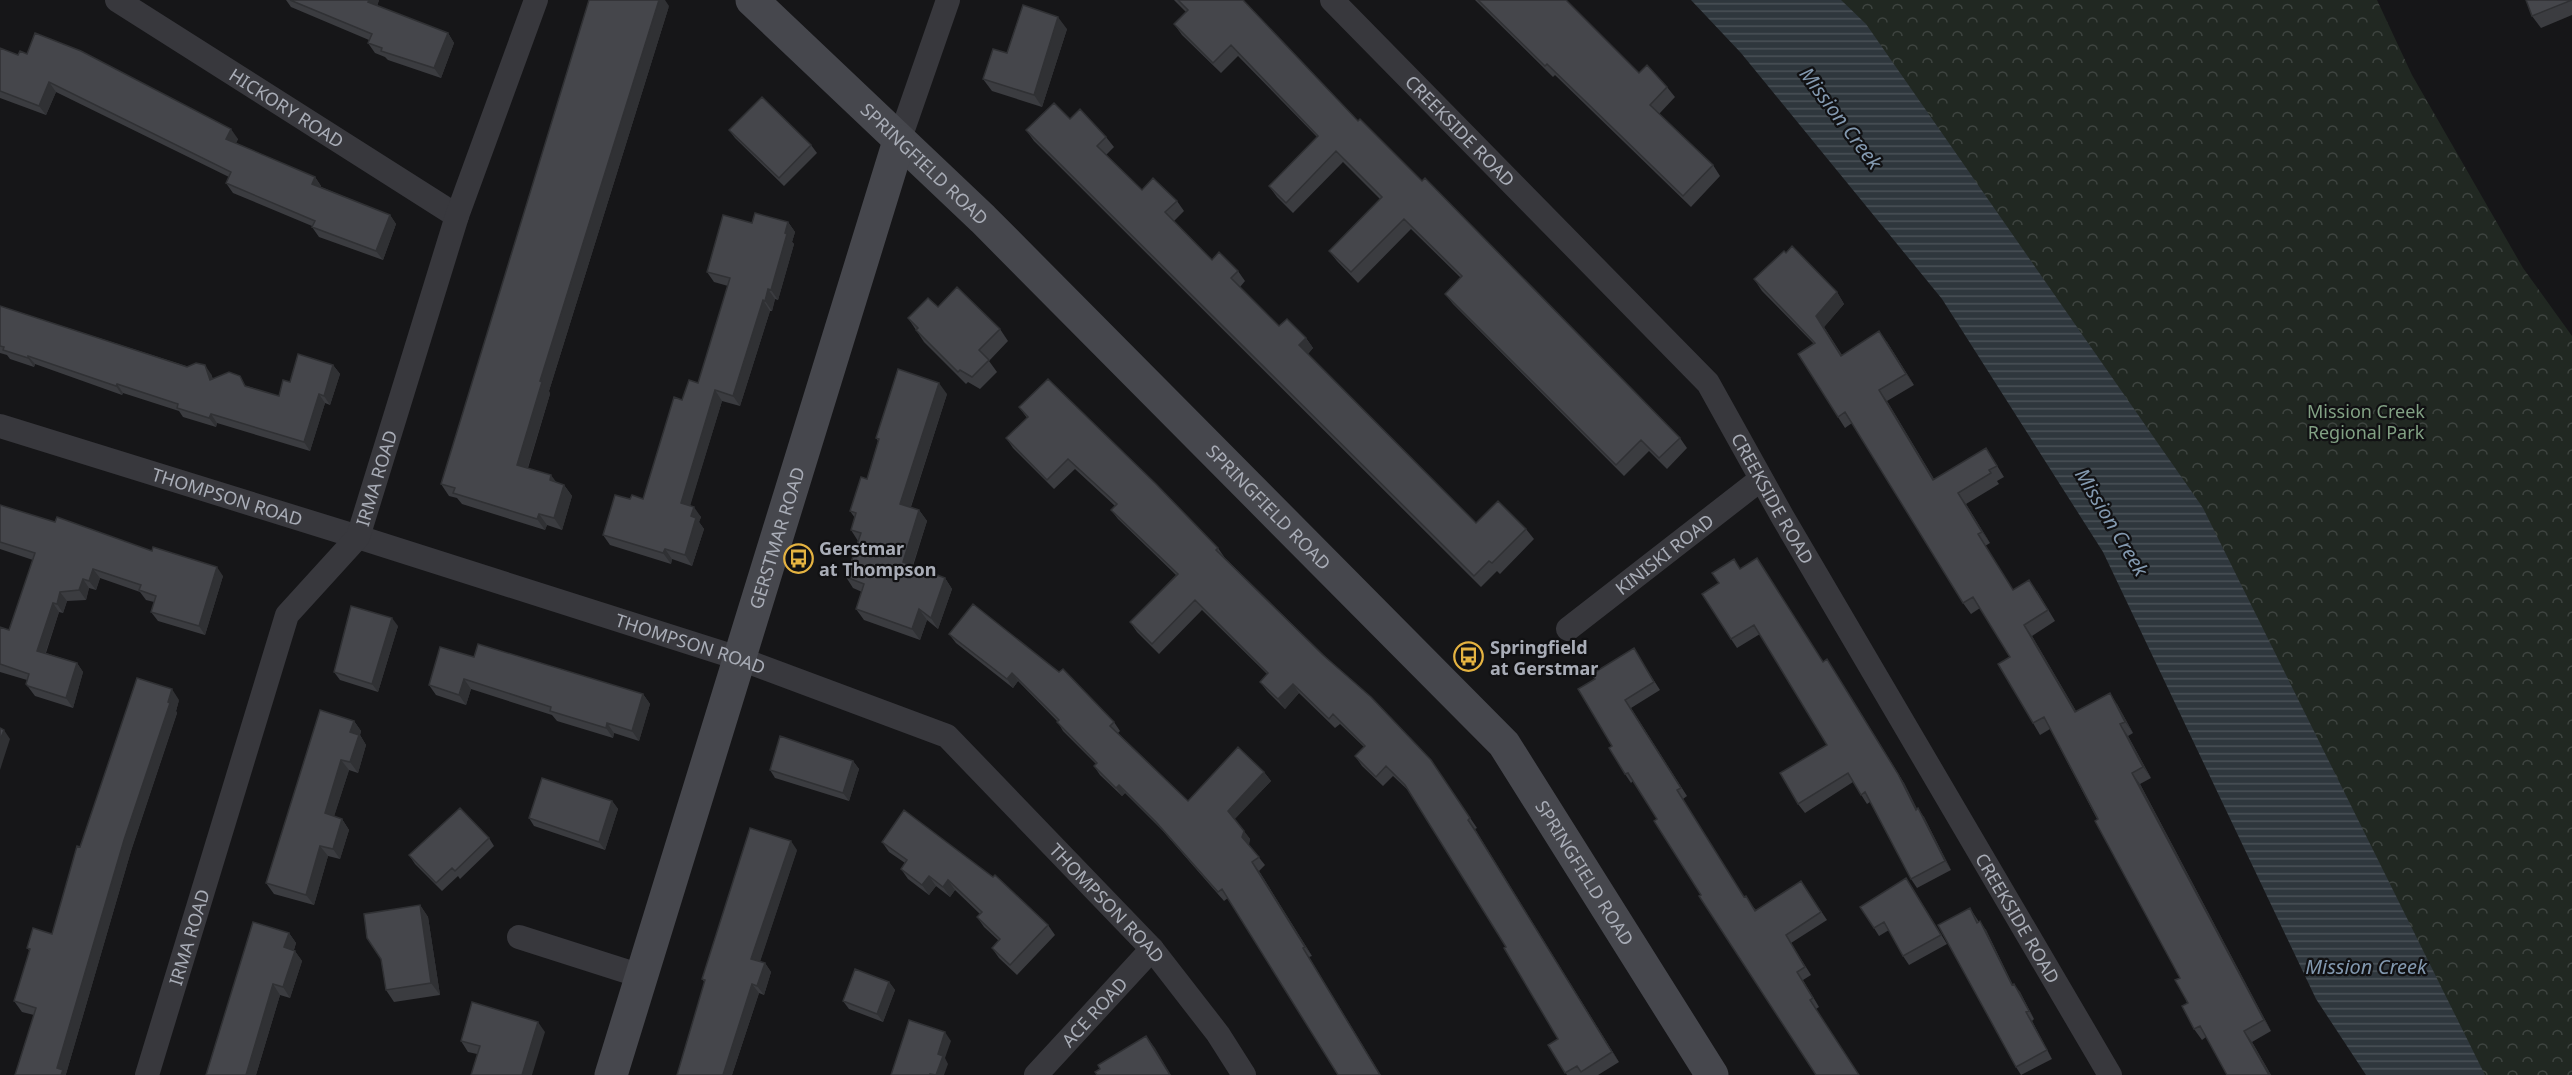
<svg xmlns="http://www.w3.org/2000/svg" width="2572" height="1075" font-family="'Noto Sans',sans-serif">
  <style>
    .forest { fill: url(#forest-crowns) }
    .water { fill: url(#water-rules) }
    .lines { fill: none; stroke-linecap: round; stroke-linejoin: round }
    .street { stroke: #38383d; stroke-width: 24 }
    .secondary { stroke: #46474d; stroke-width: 33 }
    .wall { fill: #3b3c40 }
    .shaded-wall { fill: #303134 }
    .building { fill: #45464b; stroke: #303134; stroke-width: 1.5 }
    .labels { text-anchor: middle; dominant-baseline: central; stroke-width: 4.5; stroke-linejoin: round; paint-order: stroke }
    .street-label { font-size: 18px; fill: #a9adb7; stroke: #111113 }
    .park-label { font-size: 18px; fill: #82a184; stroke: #111113 }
    .poi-label { font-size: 18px; font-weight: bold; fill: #a9adb7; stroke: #111113; text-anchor: start }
    .water-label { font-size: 20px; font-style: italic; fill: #8399b0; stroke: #111113 }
  </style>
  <defs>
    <pattern id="forest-crowns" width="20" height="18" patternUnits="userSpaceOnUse" patternTransform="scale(1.5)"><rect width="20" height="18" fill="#212822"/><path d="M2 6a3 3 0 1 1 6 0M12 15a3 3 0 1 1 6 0" fill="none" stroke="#3e4440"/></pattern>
    <pattern id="water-rules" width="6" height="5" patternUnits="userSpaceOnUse" patternTransform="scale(1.5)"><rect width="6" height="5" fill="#2f373d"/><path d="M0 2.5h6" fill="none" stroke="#4a5157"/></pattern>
  </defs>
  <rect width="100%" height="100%" fill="#161618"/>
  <path class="forest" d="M1823 0H2377L2412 75 2523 268 2572 336V1075H2456Z"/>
  <path class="water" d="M1691 0H1841L1866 24 2203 508 2485 1075H2366L2316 999 2103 552 1942 299 1741 53Z"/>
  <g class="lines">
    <g class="street">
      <path id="s1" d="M117 0 457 216"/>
      <path id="s2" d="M1332 0 1708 383 1782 516 2110 1075"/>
      <path d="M899 141 948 0"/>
      <path id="s3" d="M0 426 358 537 738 658 947 736 1152 949 1218 1034 1244 1075"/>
      <path id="s4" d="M1568 629 1761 479"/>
      <path d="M519 937 641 976"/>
      <path id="s5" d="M147 1075 287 615 358 537 457 216 536 0"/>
      <path id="s6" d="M1036 1075 1152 949"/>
    </g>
    <g class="secondary">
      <path id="s7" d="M752 0 983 219 1504 744 1712 1075"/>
      <path id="s8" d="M611 1075 899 141"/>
    </g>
  </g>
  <path class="wall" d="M286 0H379L377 6 448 33 454 43 441 78 388 60 385 57 375 53 368 43 369 40 291 7Z
    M1174 0H1243L1358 121 1680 438 1687 448 1667 469 1649 451 1624 476 1453 304 1445 294 1461 278 1411 229 1358 283 1337 261 1329 251 1380 199 1343 162 1293 213 1277 197 1269 186 1317 137 1238 56 1221 73 1182 35 1174 24 1186 12Z
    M1475 0H1566L1639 73 1667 87 1675 97 1659 114 1713 165 1720 176 1691 207 1555 75 1553 77Z
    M2572 0V15L2541 28 2532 16Z
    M669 6 549 391 550 394 528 468 556 482 564 485 572 496 562 530 547 525 545 530 462 504 457 498 449 496 441 484Z
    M1067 29 1042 107 992 91 983 79 1007 53Z
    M0 48 238 139 236 143 315 177 321 186V187L390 215 396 224 383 260 319 237 312 227V226L233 193 226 183 229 177 56 92 46 115 0 98Z
    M1070 119 1106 137 1114 147 1106 155 1142 190 1177 201 1184 211 1174 221 1212 260 1238 271 1245 281 1240 287 1279 326 1306 338 1313 348 1308 354 1476 523 1526 529 1534 539 1500 574 1497 571 1481 587 1034 141 1026 130Z
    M729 130 811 145 817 153 784 186 735 138Z
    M788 222 795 232 792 242 794 244 778 300 775 299 772 311H770L740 406 722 401 690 505 701 517 699 522 704 529 692 566 672 559 671 564 610 545 603 535 630 499H643L682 400 698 383 728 286 714 282 707 272Z
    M1754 279 1837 292 1844 304 1824 327 1842 355 1887 342 1914 385 1887 401 1934 479 1986 448 1993 459 2004 477 1997 481 1999 484 1966 504 1990 543 1985 546 2013 590 2037 591 2055 621 2032 636 2076 711 2117 704 2133 733 2128 736 2151 778 2140 784 2271 1031 2252 1042 2271 1075H2227L2206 1037 2202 1040 2194 1029 2180 978 2050 729 2040 735 2033 723 2010 657 1980 608 1971 614 1963 603 1852 423 1845 428 1838 417 1814 344 1762 291Z
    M0 306 211 374 213 379 247 386 279 396 290 382 333 365 340 374 330 405 325 403 310 451 217 423 216 427 183 417 179 411 123 393 122 395 35 364 34 367 10 359 7 355 0 353Z
    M938 307 1000 329 1008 341 989 361 997 372 980 389 968 382 966 384 924 342 908 318Z
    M947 394 911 507 919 510 927 521 913 566 945 578 952 589 938 629 927 620 920 640 864 620 856 609 862 592 853 588 846 577 858 541 851 530 855 518 850 511 867 479 878 441 876 438Z
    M1019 407 1218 548 1225 558 1431 760 1477 828 1475 829 1482 842 1619 1062 1598 1075H1567L1548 1045 1558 1039 1506 947 1410 792 1393 776 1383 786 1362 766 1355 756 1364 747 1340 724 1335 728 1299 693 1285 709 1267 691 1260 682 1267 674 1202 610 1159 654 1137 632 1130 622 1176 575 1118 519 1111 510 1115 506 1075 469 1054 489 1013 448 1006 438 1027 418Z
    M0 505 223 576 205 635 158 621 151 612 154 602 146 600 140 592 100 578 96 590 89 588 86 600 67 601 63 613 59 612 46 653 77 663 83 672 73 708 35 696 26 684 27 680 0 672V627L9 630 33 560 0 549Z
    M1757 558 1823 662 1833 669 1854 702 1904 783 1917 809 1924 817 1951 870 1917 888 1911 879 1870 802 1867 804 1853 782 1805 813 1798 804 1827 745 1760 634 1737 648 1731 639 1719 583Z
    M398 626 378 692 340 680 334 672Z
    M949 634 1114 722 1120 731 1118 733 1188 801 1264 772 1271 781 1234 819 1250 839 1249 845 1265 865 1259 871 1312 956 1309 957 1228 898 1224 901 1162 830 1125 793 1122 796 1100 775 1094 766 1096 764 1063 731 1057 721 1018 681 1013 688 956 643Z
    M474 657 643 694 650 704 639 741 614 733 613 738 557 721 552 715 471 689 466 705 436 695 429 685Z
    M1639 657 1660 690 1631 708 1687 796 1683 799 1744 897 1756 910 1801 881 1827 920 1791 943 1811 975 1803 980 1819 1007 1816 1009 1701 895 1657 819 1633 781 1631 783 1625 774 1612 746Z
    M179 700 176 711 177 713 131 851 66 1074V1075H15L34 1015 22 1012 14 1001 30 951 27 948 52 934 80 847Z
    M354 721 361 731 360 735 366 745 358 773 349 770 334 816 342 819 349 830 340 859 328 856 314 905 274 894 266 883Z
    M853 761 859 769 849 801 775 778 770 770Z
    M612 801 618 809 605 850 534 826 529 818Z
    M489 838 494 846 460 879 458 876 442 891 415 864 409 855Z
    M882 842 1048 925 1055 935 1017 975 999 958 992 948 999 941 984 927 977 917 980 914 955 890 950 897 936 886 929 895 908 879 901 869 905 863 889 852Z
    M797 850 760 961 765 963 771 972 764 995 759 993 732 1075H677L705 983 702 979Z
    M1912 887 1947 944 1909 965 1903 956 1889 930 1879 936 1874 928Z
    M420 905 428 917 440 995 394 1002 386 990Z
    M1970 908 1979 922 1986 930 2013 985 2020 992 2034 1019 2032 1021 2052 1059 2021 1075 2016 1067Z
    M289 933 296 943 294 950 302 961 290 998 280 995 256 1075H206Z
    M889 982 895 990 883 1022 849 1009 843 1001Z
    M545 1032 477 1054 468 1052 461 1041Z"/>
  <path class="shaded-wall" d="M369 0H379L375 12 368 2Z
    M659 0H665L669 6 549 391 550 394 525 476 517 465 540 381Z
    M1058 17 1067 29 1042 107 1034 95Z
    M448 33 454 43 441 78 434 68Z
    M49 82 56 92 46 115 39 106Z
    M231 129 238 139 233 149 226 139Z
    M315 177 321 186 319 193 312 184Z
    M390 215 396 224 383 260 376 251Z
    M788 222 795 232 792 242 794 244 778 300 771 290Z
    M768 289 775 299 772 311 765 301Z
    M1837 292 1844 304 1824 327 1849 367 1816 316Z
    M763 300 770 311 740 406 733 396Z
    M1879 331 1887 342 1914 385 1906 374Z
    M1306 338 1313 348 1306 356 1299 345Z
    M28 356 35 364 34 367 28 358Z
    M205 365 211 374 216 389 210 380Z
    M333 365 340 374 330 405 324 396Z
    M939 383 947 394 908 515 900 504Z
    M117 384 123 393 122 395 116 386Z
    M715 390 722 401 688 513 681 503Z
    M1879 390 1887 401 1941 491 1933 480Z
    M319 394 325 403 310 451 304 442Z
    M211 414 217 423 216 427 209 418Z
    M551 475 560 487 550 480Z
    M564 485 572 496 562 530 554 518Z
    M1958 493 1966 504 1990 543 1982 532Z
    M694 507 701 517 699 522 704 529 692 566 685 555 691 516Z
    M919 510 927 521 910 573 903 562Z
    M539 514 547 525 545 530 537 519Z
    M665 549 672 559 671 564 663 553Z
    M217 567 223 576 205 635 199 626Z
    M93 569 100 578 96 590 89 581Z
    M945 578 952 589 938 629 931 618Z
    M83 579 89 588 86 600 79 590Z
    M60 592 67 601 63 613 57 604Z
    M53 603 59 612 43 660 37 651Z
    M919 609 927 620 920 640 912 629Z
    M392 618 398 626 378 692 372 684Z
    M2024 625 2032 636 2083 723 2075 712Z
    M1827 659 1904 783 1922 819 1916 810Z
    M77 663 83 672 73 708 66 698Z
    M1012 673 1018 681 1013 688 1007 679Z
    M464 679 471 689 466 705 459 695Z
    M1293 684 1299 693 1285 709 1278 699Z
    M172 689 179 700 176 711 177 713 131 851 66 1074V1075H61L57 1068 124 840Z
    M2110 693 2117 704 2133 733 2125 722Z
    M643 694 650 704 639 741 632 731Z
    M354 721 361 731 360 735 366 745 358 773 350 762V732Z
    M607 723 614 733 613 738 606 728Z
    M2120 724 2128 736 2151 778 2143 767Z
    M4 730 10 739 0 770V740Z
    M341 760 349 770 332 823 325 813Z
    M853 761 859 769 849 801 843 793Z
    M1264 772 1271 781 1234 820 1228 811Z
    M2132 773 2140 784 2271 1031 2264 1020Z
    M1119 785 1125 793 1122 796 1116 788Z
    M612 801 618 809 605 850 599 842Z
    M1918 808 1924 817 1951 870 1945 861Z
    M342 819 349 830 340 859 333 849Z
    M1468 820 1475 829 1619 1062 1612 1052Z
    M1244 831 1250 839 1248 846 1242 837Z
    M791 841 797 850 758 968 751 959Z
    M320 846 328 856 314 905 306 895Z
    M1252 862 1259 871 1312 956 1305 947Z
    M929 876 936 886 929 895 922 885Z
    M948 880 955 890 950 897 943 887Z
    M420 905 428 917 440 995 431 983Z
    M1980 921 1986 930 2017 994 2012 985Z
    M289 933 296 943 291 958 284 947Z
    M1303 948 1309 957 1381 1075H1380Z
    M295 951 302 961 290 998 283 987Z
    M765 963 771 972 764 995 757 986Z
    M889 982 895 990 883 1022 877 1014Z
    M273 984 280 995 256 1075H246Z
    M752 984 759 993 732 1075H723Z
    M2014 984 2020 992 2034 1019 2029 1011Z
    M2026 1012 2032 1021 2052 1059 2047 1050Z
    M538 1022 545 1032 532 1075H522Z
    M2244 1031 2252 1042 2271 1075H2269Z
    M945 1032 951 1041 945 1058 948 1064 944 1075H936L938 1054Z
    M1146 1036 1155 1048 1171 1075H1170Z"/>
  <path class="building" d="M290 0H369L368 2 448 33 434 68 381 51 382 48 368 43 372 34Z
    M589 0H659L540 381 542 382 517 465 551 475 550 480 564 485 554 518 539 514 537 519 453 493 455 488 441 484Z
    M1178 0H1243L1358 121 1360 119 1422 181 1425 178 1680 438 1659 458 1641 440 1616 465 1445 294 1462 276 1404 219 1351 272 1329 251 1382 197 1336 151 1286 203 1269 186 1318 136 1231 45 1213 63 1174 24 1188 10Z
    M1478 0H1566L1639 73 1647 65 1667 87 1650 105 1713 165 1683 196 1547 64 1545 66Z
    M2526 0H2572L2532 16Z
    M1023 5 1058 17 1034 95 983 79 993 49 1007 53Z
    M35 33 81 51 231 129 226 139 315 177 312 184 390 215 376 251 312 227 315 221 226 183 231 172 49 82 39 106 0 91V48L18 55 20 51 27 54Z
    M762 97 811 145 779 178 729 130Z
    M1054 103 1070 119 1080 109 1106 137 1097 146 1142 190 1153 178 1177 201 1165 212 1212 260 1219 252 1238 271 1231 278 1279 326 1287 319 1306 338 1299 345 1476 523 1498 501 1526 529 1492 563 1489 561 1474 576 1026 130Z
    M755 213 788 222 785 233 787 234 771 290 768 289 765 301 763 300 733 396 715 390 681 503 694 507 691 516 696 518 685 555 665 549 663 553 603 535 615 495 630 499 632 495 643 499 674 397 682 400 689 380 698 383 730 278 707 272 723 215 752 223Z
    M1792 246 1837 292 1816 316 1841 356 1879 331 1906 374 1879 390 1933 480 1986 448 1997 466 1989 470 1991 473 1958 493 1982 532 1978 534 2013 590 2029 580 2048 610 2024 625 2075 712 2110 693 2125 722 2120 724 2143 767 2132 773 2264 1020 2244 1031 2269 1075H2227L2200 1026 2194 1029 2182 1006 2188 1003 2175 980 2180 978 2095 821 2098 819 2044 717 2033 723 1998 664 2010 657 1973 597 1963 603 1845 412 1838 417 1798 354 1815 343 1754 279 1784 251 1786 253Z
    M957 287 1000 329 979 350 989 360 972 377 960 370 958 372 916 330 918 328 908 318 928 298 938 307Z
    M0 306 187 367 196 363 205 365 210 380 229 372 240 376 245 386 279 396 283 380 290 382 298 354 333 365 324 396 319 394 304 442 211 414 209 418 177 408 178 404 117 384 116 386 28 356V358L3 350 4 347 0 346Z
    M898 369 939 383 900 504 919 510 903 562 945 578 931 618 919 609 912 629 856 609 864 584 846 577 861 533 851 530 856 513 850 511 861 477 867 479 879 439 876 438Z
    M1048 379 1156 484 1218 548 1216 550 1323 655 1371 697 1431 760 1470 818 1468 820 1476 832 1612 1052 1581 1072 1577 1066 1565 1073 1548 1045 1558 1039 1504 948 1506 947 1405 785 1386 766 1376 777 1355 756 1365 746 1333 714 1329 719 1293 684 1278 699 1260 682 1268 673 1195 600 1152 644 1130 622 1178 574 1111 510 1117 504 1068 459 1047 480 1006 438 1028 417 1019 407Z
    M0 505 55 522 57 517 152 551 153 547 217 567 199 626 151 612 156 596 139 590 141 585 93 569 89 581 83 579 79 590 60 592 57 604 53 603 37 651 77 663 66 698 28 686 26 684 29 674 0 664V627L9 630 35 553 0 542Z
    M1757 558 1823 662 1827 659 1848 693 1898 774 1916 810 1918 808 1945 861 1911 879 1865 792 1861 795 1848 773 1798 804 1780 773 1827 745 1754 625 1731 639 1702 594 1719 583 1712 573 1734 559 1740 569Z
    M973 604 1059 672 1063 669 1114 722 1110 726 1188 801 1238 747 1264 772 1228 811 1244 831 1242 837 1259 857 1252 862 1305 947 1303 948 1380 1075H1338L1222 889 1218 892 1156 822 1119 785 1116 788 1094 766 1097 763 1057 722 1059 720 1012 673 1007 679 949 634Z
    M351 606 392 618 372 684 334 672Z
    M478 644 643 694 632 731 607 723 606 728 550 711 551 707 464 679 459 695 429 685 440 647 474 657Z
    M1634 648 1654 682 1625 700 1681 788 1677 790 1744 897 1746 896 1755 911 1801 881 1821 912 1786 935 1805 967 1797 972 1813 998 1810 1000 1859 1075H1816L1699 896 1701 895 1654 821 1657 819 1628 773 1625 774 1609 748 1612 746 1578 689 1595 679 1592 674Z
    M137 678 172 689 168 702 170 703 124 840 57 1068 63 1070 61 1075H15L36 1008 14 1001 30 949 27 948 33 928 52 934 77 846 80 847Z
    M320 710 354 721 350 732 359 735 350 762 341 760 325 813 342 819 333 849 320 846 306 895 266 883Z
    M0 728 4 730 0 740Z
    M780 736 853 761 843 793 770 770Z
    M542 778 612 801 599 842 529 818Z
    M460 808 489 838 455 871 452 868 436 883 409 855Z
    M904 810 993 877 995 875 1048 925 1010 965 992 948 1000 939 977 917 982 912 948 880 943 887 929 876 922 885 901 869 907 860 882 842Z
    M750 828 791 841 751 959 765 963 757 986 752 984 723 1075H677L705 980 702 979Z
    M1906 878 1941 935 1903 956 1884 922 1874 928 1860 907Z
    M420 905 431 983 386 990 381 959 367 938 364 914Z
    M1970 908 1977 923 1980 921 2012 985 2014 984 2029 1011 2026 1012 2047 1050 2016 1067 1938 925Z
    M253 922 289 933 284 947 295 951 283 987 273 984 246 1075H206Z
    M855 969 889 982 877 1014 843 1001Z
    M472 1002 538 1022 522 1075H471L480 1046 461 1041Z
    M909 1020 945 1032 938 1054 943 1056 936 1075 930 1074V1075H891Z
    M1146 1036 1170 1075H1097L1095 1072 1100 1069 1098 1065Z"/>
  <defs>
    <symbol id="bus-ring" viewBox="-11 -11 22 22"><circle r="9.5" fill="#111113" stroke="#e5b341" stroke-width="1.5"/><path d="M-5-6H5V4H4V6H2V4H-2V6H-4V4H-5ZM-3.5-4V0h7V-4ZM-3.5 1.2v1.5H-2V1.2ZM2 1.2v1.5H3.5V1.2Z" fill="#e5b341"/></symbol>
  </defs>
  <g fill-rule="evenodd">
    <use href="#bus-ring" x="782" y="542" width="33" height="33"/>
    <use href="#bus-ring" x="1452" y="640" width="33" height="33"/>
  </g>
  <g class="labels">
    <g class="street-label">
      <text stroke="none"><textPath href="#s1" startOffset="201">HICKORY ROAD</textPath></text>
      <text stroke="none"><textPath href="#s2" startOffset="183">CREEKSIDE ROAD</textPath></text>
      <text stroke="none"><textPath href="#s7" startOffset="238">SPRINGFIELD ROAD</textPath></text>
      <text stroke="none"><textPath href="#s5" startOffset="648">IRMA ROAD</textPath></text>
      <text stroke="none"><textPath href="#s3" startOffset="238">THOMPSON ROAD</textPath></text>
      <text stroke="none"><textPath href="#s2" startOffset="669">CREEKSIDE ROAD</textPath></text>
      <text stroke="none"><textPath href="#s7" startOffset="724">SPRINGFIELD ROAD</textPath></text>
      <text stroke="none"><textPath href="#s8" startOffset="562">GERSTMAR ROAD</textPath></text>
      <text stroke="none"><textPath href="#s4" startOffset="122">KINISKI ROAD</textPath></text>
      <text stroke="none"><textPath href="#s3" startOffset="724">THOMPSON ROAD</textPath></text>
      <text stroke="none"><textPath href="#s7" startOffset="1210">SPRINGFIELD ROAD</textPath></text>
      <text stroke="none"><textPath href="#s3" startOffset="1228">THOMPSON ROAD</textPath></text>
      <text stroke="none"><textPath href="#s2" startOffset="1155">CREEKSIDE ROAD</textPath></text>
      <text stroke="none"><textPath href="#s5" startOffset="144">IRMA ROAD</textPath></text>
      <text stroke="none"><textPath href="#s6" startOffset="86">ACE ROAD</textPath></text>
    </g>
    <g class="park-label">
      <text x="2366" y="411">Mission Creek<tspan x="2366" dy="21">Regional Park</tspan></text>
    </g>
    <g class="poi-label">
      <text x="819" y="548">Gerstmar<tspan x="819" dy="21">at Thompson</tspan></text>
      <text x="1490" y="647">Springfield<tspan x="1490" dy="21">at Gerstmar</tspan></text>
    </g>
    <g class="water-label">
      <text transform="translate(1841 118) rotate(53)">Mission Creek</text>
      <text transform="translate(2112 522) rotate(59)">Mission Creek</text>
      <text x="2366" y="966">Mission Creek</text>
    </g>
  </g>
</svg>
